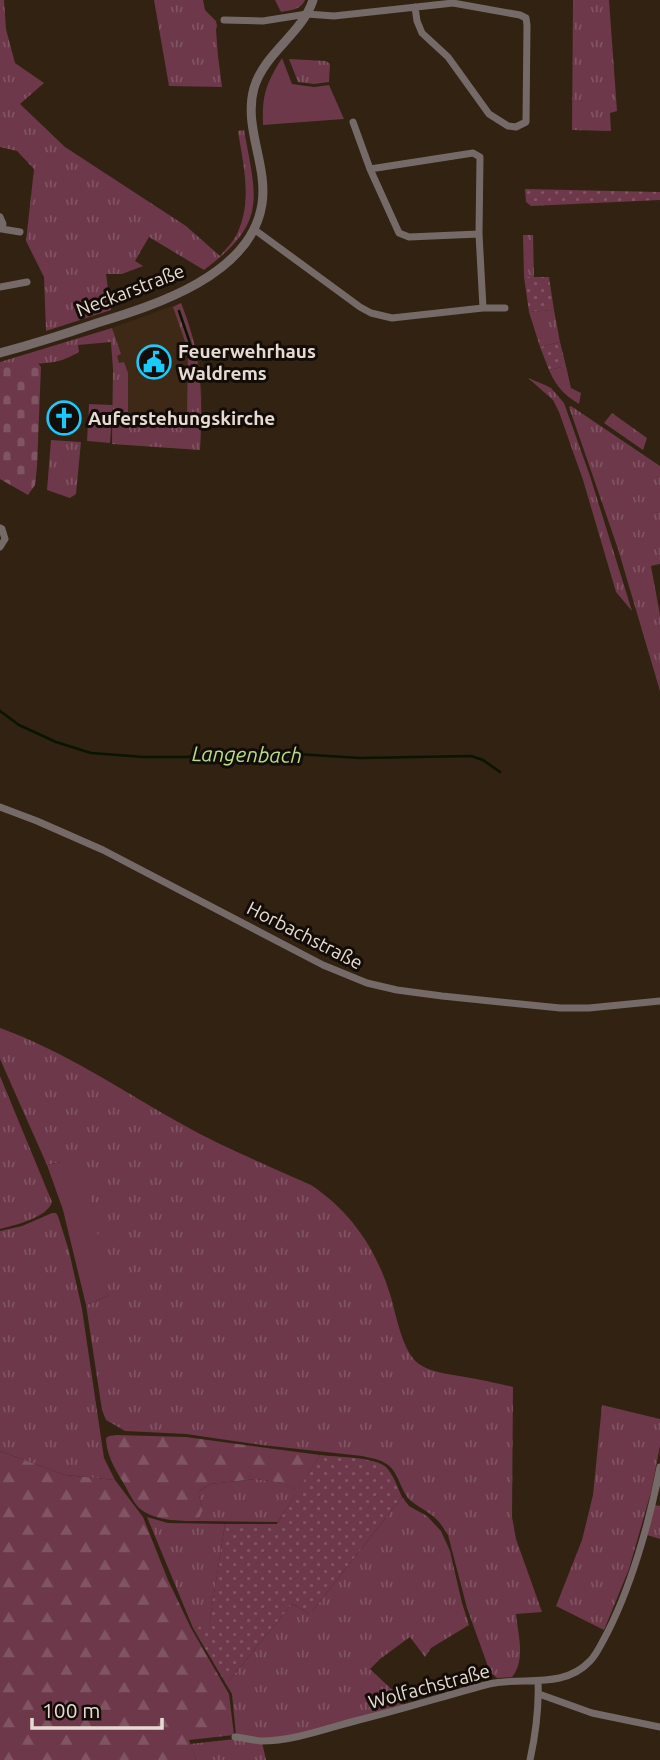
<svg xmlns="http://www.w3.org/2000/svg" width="660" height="1760" font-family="Ubuntu,sans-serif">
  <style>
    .built { fill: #3d2915 }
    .grass { fill: url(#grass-tufts) }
    .forest { fill: url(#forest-firs) }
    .cemetery { fill: url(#cemetery-stones) }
    .park { fill: #6c384a }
    .garden { fill: url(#garden-dots) }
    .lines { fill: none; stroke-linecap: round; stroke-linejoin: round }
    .stream { stroke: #0a1500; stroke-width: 2.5 }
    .minor { stroke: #766a68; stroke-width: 7 }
    .tertiary { stroke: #766a68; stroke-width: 9 }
    .labels { text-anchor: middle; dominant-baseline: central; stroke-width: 6; stroke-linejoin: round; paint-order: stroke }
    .street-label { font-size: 19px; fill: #e6dbd2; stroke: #140d07 }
    .poi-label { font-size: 19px; font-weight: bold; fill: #e6dbd2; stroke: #140d07; text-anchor: start }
    .water-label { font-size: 21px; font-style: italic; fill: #b6dd84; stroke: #140d07 }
  </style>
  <defs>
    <pattern id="grass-tufts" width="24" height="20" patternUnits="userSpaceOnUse" patternTransform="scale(1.75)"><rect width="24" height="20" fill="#6c384a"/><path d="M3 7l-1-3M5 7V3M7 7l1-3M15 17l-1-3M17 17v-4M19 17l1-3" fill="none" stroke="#815463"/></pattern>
    <pattern id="forest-firs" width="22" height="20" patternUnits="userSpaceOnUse" patternTransform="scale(1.75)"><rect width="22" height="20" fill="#6c384a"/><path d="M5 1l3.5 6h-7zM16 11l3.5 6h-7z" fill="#815463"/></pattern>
    <pattern id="cemetery-stones" width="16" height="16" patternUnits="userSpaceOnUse" patternTransform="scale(1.75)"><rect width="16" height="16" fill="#6c384a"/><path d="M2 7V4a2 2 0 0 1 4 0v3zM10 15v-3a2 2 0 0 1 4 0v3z" fill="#815463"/></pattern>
    <pattern id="garden-dots" width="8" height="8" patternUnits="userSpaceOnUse" patternTransform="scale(1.75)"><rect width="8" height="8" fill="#6c384a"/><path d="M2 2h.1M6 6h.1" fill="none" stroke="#815463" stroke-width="1.8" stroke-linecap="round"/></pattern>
  </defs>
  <rect width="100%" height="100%" fill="#312212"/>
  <path class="built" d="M181 303 193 336 199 362 202 391 200 450 112 444 113 369 109 329Z"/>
  <path class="grass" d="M0 0H4L6 29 15 63 44 83 20 104 65 147 186 226 220 256C226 249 233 242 237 234 253 201 243 164 238 131L244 130C257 200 267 223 204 270L149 237 135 261 143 266 122 274H106L111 310 46 331 44 277 26 241 34 169 17 151 0 147Z
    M154 0H203L205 10 216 21 217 26 216 30 218 56 222 87 169 86Z
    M275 0H305C301 10 291 10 281 12Z
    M573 0H609L617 111 610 113 611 131 572 130Z
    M289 59 326 61 330 64 329 82 314 84 298 82Z
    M523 235H533L534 277H524Z
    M181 303C202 355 203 395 200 450L112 444 113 369 111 342 78 345 79 352C69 358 59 362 46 363 31 365 15 362 0 368V362L112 328 121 354 117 356 119 363 124 362 128 373V416L187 417 188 350 173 307Z
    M554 310 560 342 540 347 529 312Z
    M566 366 571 388 581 393 579 404C564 395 556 386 549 370Z
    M528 378 545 385 551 388 564 403 590 476 632 611 616 592 583 480 559 412 553 400Z
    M571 406 660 466V564L651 566 660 615V691L618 549 569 407Z
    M612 413 647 438 643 450 604 423Z
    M51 440 81 442 76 494 70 498 47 490Z
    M0 1028C64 1051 121 1090 180 1123 222 1147 267 1165 311 1185 349 1210 375 1247 389 1291 396 1311 401 1351 419 1364 432 1373 450 1374 465 1377 481 1380 497 1383 513 1387L512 1517 516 1539 542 1612 516 1614C518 1635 526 1660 512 1677L497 1678 490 1672 467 1608 448 1535C443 1527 438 1519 430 1514 423 1508 414 1505 408 1498 400 1488 398 1472 388 1465 380 1459 371 1458 362 1456L262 1445 186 1434 125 1431 106 1420 102 1410 86 1305 108 1296 61 1162 47 1165 0 1059Z
    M0 1076 52 1202C47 1218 15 1225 0 1229Z
    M52 1213H56L58 1216 69 1251 82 1309 104 1458 115 1480 65 1475 0 1451V1231L22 1226Z
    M602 1405 660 1419V1446L651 1492 629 1569 604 1630 556 1606 582 1540 593 1495Z
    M256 1479 283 1483 298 1491 278 1522 198 1521 203 1510 198 1492 210 1484Z
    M402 1497 409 1506 427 1516 441 1531 450 1551 462 1603 469 1625 431 1648 425 1657 410 1637 380 1659 370 1669 402 1699 403 1704 402 1705 301 1734 262 1739 236 1736 232 1694 226 1684 292 1604 310 1614Z
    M655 1505 660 1506V1539L647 1535Z
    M147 1517 168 1523 225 1524 209 1626 193 1628Z
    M235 1739 262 1742 266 1760H196L190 1744Z"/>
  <path class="forest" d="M117 1435 186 1437 320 1455 298 1491 282 1483 256 1479 210 1484 198 1492 203 1510 198 1521C179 1521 154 1521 139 1508 132 1501 127 1488 121 1479 114 1467 106 1453 106 1438L109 1436Z
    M0 1451 65 1475 115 1480 143 1517 168 1580 191 1628 229 1694 234 1735 189 1740 196 1760H0Z"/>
  <path class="cemetery" d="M38 363 41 367 37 467 35 485 28 495 0 479V368L9 364Z"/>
  <path class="park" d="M282 58 292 84 314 87 329 85 344 119 263 125C262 94 266 84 282 58Z
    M89 404 113 405 110 443 87 441Z
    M61 1162 82 1169C94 1211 102 1253 108 1296L86 1305 63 1210 47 1165Z"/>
  <path class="garden" d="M525 189 660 192V200L531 206 526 202Z
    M524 277H549L554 310 529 312Z
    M560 342 566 366 549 370 540 347Z
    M320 1455C336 1457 375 1457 386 1467 393 1474 398 1488 402 1497L310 1614 292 1604 226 1684 193 1628 209 1625 225 1524H277Z"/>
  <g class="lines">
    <path class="stream" d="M179 311 191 346
      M0 711 19 725 56 742 91 753 144 757H186L249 751 360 758 471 756 483 760 500 772"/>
    <path class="minor" d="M224 20 263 21 307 14 334 16 453 3 520 15 526 18 527 25 526 122 516 127 508 126 489 114 448 57 422 33 417 21 415 7
      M353 122 370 169
      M0 217 3 224 1 229
      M2 229 20 232
      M255 230 360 307 371 313 392 318 483 308H505
      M479 234 409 237 399 233 370 169 473 153 480 157 479 234 483 308
      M0 287 27 282
      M0 528 2 529 5 539 0 547
      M0 807 37 821 103 850 323 965 367 983 397 990 442 996 560 1008H589L660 1001
      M539 1694 592 1713 660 1727
      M235 1737C244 1738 253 1740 261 1741 293 1741 325 1729 355 1721 400 1710 444 1696 489 1684 522 1676 563 1690 590 1661 596 1655 600 1646 604 1639 630 1591 650 1521 660 1467
      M530 1760C535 1737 539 1705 538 1681"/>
    <path class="tertiary" d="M0 353C33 344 65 334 97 323 156 305 251 275 262 204 268 165 243 127 254 88 264 53 302 34 313 0"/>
  </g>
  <defs>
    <symbol id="civic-ring" viewBox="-11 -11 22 22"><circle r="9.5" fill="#140d07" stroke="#1acafc" stroke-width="1.5"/><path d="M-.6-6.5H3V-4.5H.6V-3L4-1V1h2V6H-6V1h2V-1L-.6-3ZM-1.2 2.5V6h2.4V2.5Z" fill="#1acafc"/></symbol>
    <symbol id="church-ring" viewBox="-11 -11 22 22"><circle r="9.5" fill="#140d07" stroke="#1acafc" stroke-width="1.5"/><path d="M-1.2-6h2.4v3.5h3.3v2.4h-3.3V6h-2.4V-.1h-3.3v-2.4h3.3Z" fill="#1acafc"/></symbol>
  </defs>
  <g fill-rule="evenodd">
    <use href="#civic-ring" x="135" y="343" width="38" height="38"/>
    <use href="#church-ring" x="45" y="399" width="38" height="38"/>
  </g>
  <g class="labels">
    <g class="street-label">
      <text transform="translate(130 290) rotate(-21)">Neckarstraße</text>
      <text transform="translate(305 935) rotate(27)">Horbachstraße</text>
      <text transform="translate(429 1686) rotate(-15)">Wolfachstraße</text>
    </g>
    <g class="poi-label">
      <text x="178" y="351">Feuerwehrhaus<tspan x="178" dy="22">Waldrems</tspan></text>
      <text x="88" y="418">Auferstehungskirche</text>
    </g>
    <g class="water-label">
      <text transform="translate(247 754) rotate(1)">Langenbach</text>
    </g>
  </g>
  <path d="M32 1718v10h130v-10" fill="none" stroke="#e6dbd2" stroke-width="3.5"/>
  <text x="42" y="1718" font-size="21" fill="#e6dbd2" stroke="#140d07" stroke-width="5" paint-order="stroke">100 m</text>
</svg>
